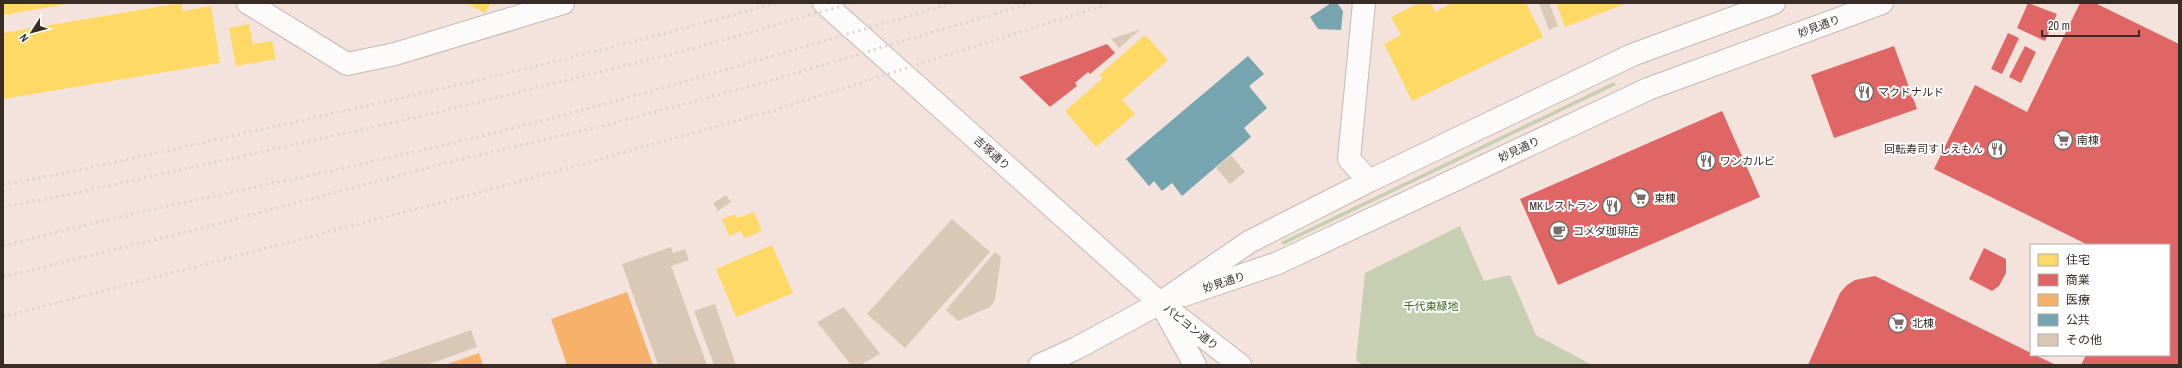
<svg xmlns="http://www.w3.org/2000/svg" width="2182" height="368" font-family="'Archivo Narrow','Noto Sans JP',sans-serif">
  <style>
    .green { fill: #c6cfb1 }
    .homes { fill: #ffd966 }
    .shops { fill: #e06666 }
    .health { fill: #f6b26b }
    .public { fill: #76a5af }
    .building { fill: #dac8b6 }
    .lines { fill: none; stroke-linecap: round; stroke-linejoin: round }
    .street-casing { stroke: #c5b8b2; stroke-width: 24 }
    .secondary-casing { stroke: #c5b8b2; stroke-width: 24 }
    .street { stroke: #fdfbfa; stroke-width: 22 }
    .secondary { stroke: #fdfbfa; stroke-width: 22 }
    .rail { stroke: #dad5d2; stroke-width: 3; stroke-dasharray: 2 4; stroke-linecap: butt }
    .labels { text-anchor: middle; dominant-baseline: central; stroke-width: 4; stroke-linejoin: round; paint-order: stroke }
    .street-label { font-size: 11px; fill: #382c27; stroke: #fff }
    .poi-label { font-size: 11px; fill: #382c27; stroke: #fff; text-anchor: start }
    .park-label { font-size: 11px; fill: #3a6417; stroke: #fff }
  </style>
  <rect width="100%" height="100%" fill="#f4e3dc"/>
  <path class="green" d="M1614 82 1616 85 1283 245 1281 242Z
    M1460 226 1484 281 1510 275 1536 335 1592 365H1363L1356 360 1365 273Z"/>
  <path class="homes" d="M3 3H67V4L3 15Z
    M181 3 183 11 211 6 220 63 3 99V33Z
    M466 3H491L485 13Z
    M1419 3H1431L1435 12 1452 3H1526L1543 37 1412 101 1384 44 1401 35 1391 17Z
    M1556 3H1627L1565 27Z
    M249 24 253 44 272 41 276 59 236 66 229 28Z
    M1145 35 1168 60 1122 100 1135 114 1096 147 1065 111 1103 78 1099 75Z
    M754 212 762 231 744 238 741 231 729 236 722 219 736 214 737 218Z
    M772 245 793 293 736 317 716 269Z"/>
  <path class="shops" d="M2028 3 2057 14 2045 41 2017 28Z
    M2080 3H2095L2179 44V365H2081L2086 355H2169V245H2088L1934 169 1975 85 2027 112Z
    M2008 33 2019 38 2002 74 1991 69Z
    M1107 44 1115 53 1090 74 1088 72 1075 83 1077 86 1050 107 1019 77Z
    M1894 46 1917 109 1834 138 1811 75Z
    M2025 46 2036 52 2021 83 2009 77Z
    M1722 111 1760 197 1558 285 1520 199Z
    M1984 248 2006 259V273L1999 286 1992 291 1969 279Z
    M1875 276 2031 353V355H2035L2056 365H1808L1840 293 1847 285 1855 280Z"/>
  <path class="health" d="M627 292 653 365H567L551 319Z
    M479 353 483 365H445Z"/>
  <path class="public" d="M1331 3H1337L1343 11 1341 30 1318 29 1310 17Z
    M1248 56 1264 74 1249 86 1267 108 1244 128 1251 137 1182 196 1172 183 1162 191 1154 181 1149 186 1126 159Z"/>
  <path class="building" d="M1539 3H1549L1558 26 1549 30Z
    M1141 29 1119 48 1111 39Z
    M1231 155 1245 172 1230 184 1216 168Z
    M726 195 731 202 718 211 713 203Z
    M952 219 990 252 905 348 867 314Z
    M671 247 673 253 685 249 689 260 671 266 707 365H658L622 264Z
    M995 252 1001 257 995 300 990 307 958 321 946 310Z
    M715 304 736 365H714L694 311Z
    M844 307 880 354 860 365H851L817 322Z
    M471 330 477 347 427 365H373Z"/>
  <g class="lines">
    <defs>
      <path id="street" d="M248 3 347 64 395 54 563 3"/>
      <path id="secondary" d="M824 3 1160 303 1240 365
        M1364 3 1349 159 1369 181
        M1184 295 1278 263 1648 89 1882 3
        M1165 311 1195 365
        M1040 365 1077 348 1160 303 1249 242 1369 181 1632 55 1774 3"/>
    </defs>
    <use href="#street" class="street-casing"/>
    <use href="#secondary" class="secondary-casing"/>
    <use href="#street" class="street"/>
    <use href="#secondary" class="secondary"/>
    <path class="rail" d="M3 185C93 168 183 147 272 127 441 90 609 50 776 3
      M3 207 76 193 427 115 692 49 852 3
      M3 246C146 208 291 181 436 147 610 106 782 53 953 3
      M3 277 190 231 442 164 606 125 762 83 1031 3
      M3 317 489 190 772 111 1111 3"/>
  </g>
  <defs>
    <symbol id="restaurant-ring" viewBox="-11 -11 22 22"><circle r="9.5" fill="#fff" stroke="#7a6c66" stroke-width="1.5"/><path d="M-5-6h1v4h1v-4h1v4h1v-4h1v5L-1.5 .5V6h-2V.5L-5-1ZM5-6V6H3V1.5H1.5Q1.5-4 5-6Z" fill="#7a6c66"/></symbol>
    <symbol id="supermarket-ring" viewBox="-11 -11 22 22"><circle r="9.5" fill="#fff" stroke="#7a6c66" stroke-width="1.5"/><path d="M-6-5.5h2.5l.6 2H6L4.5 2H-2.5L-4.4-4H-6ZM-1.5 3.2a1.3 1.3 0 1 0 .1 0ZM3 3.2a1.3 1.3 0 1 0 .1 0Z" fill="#7a6c66"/></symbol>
    <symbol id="cafe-ring" viewBox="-11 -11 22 22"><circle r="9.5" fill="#fff" stroke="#7a6c66" stroke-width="1.5"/><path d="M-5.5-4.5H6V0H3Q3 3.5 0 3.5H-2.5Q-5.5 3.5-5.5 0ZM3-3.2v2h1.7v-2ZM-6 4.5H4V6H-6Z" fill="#7a6c66"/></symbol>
  </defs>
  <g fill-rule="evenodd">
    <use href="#restaurant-ring" x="1853" y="81" width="22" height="22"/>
    <use href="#supermarket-ring" x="2052" y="129" width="22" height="22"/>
    <use href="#restaurant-ring" x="1986" y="138" width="22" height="22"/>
    <use href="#restaurant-ring" x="1695" y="150" width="22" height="22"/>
    <use href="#supermarket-ring" x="1629" y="187" width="22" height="22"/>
    <use href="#restaurant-ring" x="1601" y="195" width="22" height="22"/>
    <use href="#cafe-ring" x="1548" y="220" width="22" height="22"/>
    <use href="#supermarket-ring" x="1887" y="312" width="22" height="22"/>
  </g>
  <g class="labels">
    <g class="street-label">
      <text transform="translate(1819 26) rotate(-20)">妙見通り</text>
      <text transform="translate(1519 149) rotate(-25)">妙見通り</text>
      <text transform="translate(992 153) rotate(42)">吉塚通り</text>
      <text transform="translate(1224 282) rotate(-18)">妙見通り</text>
      <text transform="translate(1191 327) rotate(38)">パピヨン通り</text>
    </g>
    <g class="poi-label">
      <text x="1878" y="92">マクドナルド</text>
      <text x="2077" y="140">南棟</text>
      <text x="1983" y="149" text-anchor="end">回転寿司すしえもん</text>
      <text x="1720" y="161">ワンカルビ</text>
      <text x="1654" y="198">東棟</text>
      <text x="1598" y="206" text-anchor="end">MKレストラン</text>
      <text x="1573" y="231">コメダ珈琲店</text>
      <text x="1912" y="323">北棟</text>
    </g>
    <g class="park-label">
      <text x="1431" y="306">千代東緑地</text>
    </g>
  </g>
  <rect width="2182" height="368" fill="none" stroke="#382c27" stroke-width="8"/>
  <rect x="2030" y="244" width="140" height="112" fill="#ffffff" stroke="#afaba9"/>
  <rect x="2038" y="254" width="20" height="12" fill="#ffd966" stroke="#afaba9"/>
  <text x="2066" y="264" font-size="12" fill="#382c27">住宅</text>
  <rect x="2038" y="274" width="20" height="12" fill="#e06666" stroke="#afaba9"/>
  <text x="2066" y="284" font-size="12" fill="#382c27">商業</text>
  <rect x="2038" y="294" width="20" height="12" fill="#f6b26b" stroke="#afaba9"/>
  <text x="2066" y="304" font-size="12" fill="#382c27">医療</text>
  <rect x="2038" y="314" width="20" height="12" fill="#76a5af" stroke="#afaba9"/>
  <text x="2066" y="324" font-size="12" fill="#382c27">公共</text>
  <rect x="2038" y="334" width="20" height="12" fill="#dac8b6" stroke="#afaba9"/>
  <text x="2066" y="344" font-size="12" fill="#382c27">その他</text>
  <g transform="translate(32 32) rotate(234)" stroke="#ffffff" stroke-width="3" paint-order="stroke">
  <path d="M0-3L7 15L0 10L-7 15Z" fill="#382c27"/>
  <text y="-6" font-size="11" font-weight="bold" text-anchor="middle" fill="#382c27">N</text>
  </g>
  <path d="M2042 30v6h97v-6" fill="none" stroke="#382c27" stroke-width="2"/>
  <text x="2048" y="30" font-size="12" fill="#382c27" stroke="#ffffff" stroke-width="3" paint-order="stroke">20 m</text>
</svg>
